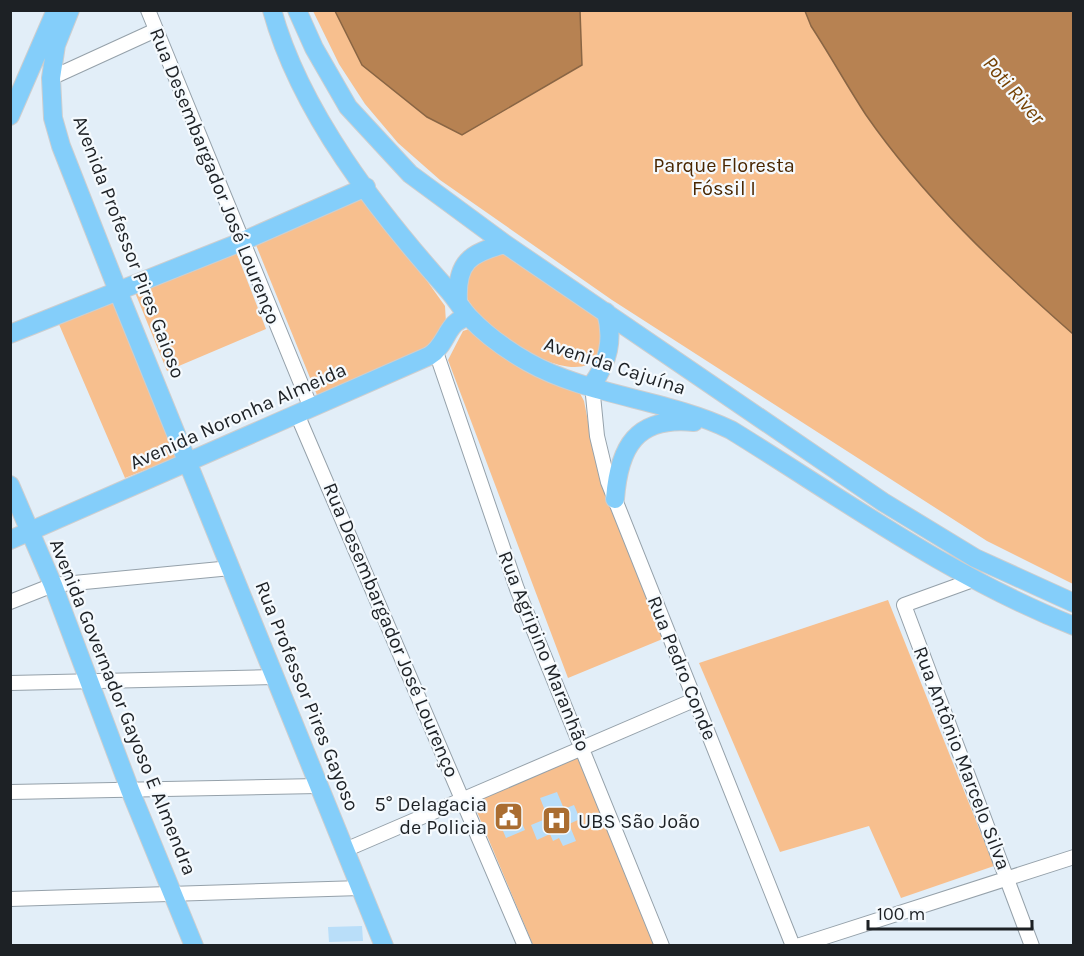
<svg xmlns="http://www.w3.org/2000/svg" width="1084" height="956" font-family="Karla,sans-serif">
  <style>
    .green { fill: #f7bf8e }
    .water { fill: #b78252; stroke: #896544; stroke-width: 1.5 }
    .building { fill: #b9def9 }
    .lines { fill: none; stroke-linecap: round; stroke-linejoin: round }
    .minor-casing { stroke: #95a1aa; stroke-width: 16 }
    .major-casing { stroke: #cdcecf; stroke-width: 20 }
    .minor { stroke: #fff; stroke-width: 14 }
    .major { stroke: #84cefa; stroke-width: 18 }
    .labels { text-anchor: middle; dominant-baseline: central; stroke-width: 4.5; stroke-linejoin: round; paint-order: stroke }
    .park-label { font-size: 20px; fill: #492600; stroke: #f5fafe }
    .street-label { font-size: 20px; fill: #1d2125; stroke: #f5fafe }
    .poi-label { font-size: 20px; fill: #1d2125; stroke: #f5fafe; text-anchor: end }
    .water-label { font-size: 21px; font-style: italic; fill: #754103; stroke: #f5fafe }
  </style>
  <rect width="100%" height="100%" fill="#e2eef8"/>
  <path class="green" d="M313 11H829L1073 328V584L987 541 612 300 440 180 398 143 365 104 339 64Z
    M366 196 445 306 446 323 438 343 317 395 254 240Z
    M235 249 266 329 167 371 134 290Z
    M503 251 599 313 605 324C603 333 602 348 598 356 573 394 474 324 465 293 463 284 471 271 473 262Z
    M113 299 178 457 125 478 58 322Z
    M469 329 575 384 584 401 592 442 665 638 568 678 448 360 463 331Z
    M888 600 994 866 901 898 869 826 780 852 699 663Z
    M581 755 658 945H533L472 800Z"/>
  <path class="water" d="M335 11H580L582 65 462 135 427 117 362 65Z
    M805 11H1073V334C999 269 923 197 866 115 847 86 830 55 811 26Z"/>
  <path class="building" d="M557 792 564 809 574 805 580 819 569 824 576 841 563 846 559 838 553 841 550 834 537 840 531 825 548 818 540 798Z
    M513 804 525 830 506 838 495 812Z
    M362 926 363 941 329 942 328 927Z"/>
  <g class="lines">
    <defs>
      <path id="minor" d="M148 10 311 408
        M51 78 156 30
        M436 352 517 589 662 946
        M592 385 597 436 608 482 793 946
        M297 414 525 946
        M973 580 904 605 1032 946
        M10 602 53 585 231 568
        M10 683 274 677
        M10 792 318 786
        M345 850 694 700
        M10 899 361 888
        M797 946 1074 857"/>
      <path id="major" d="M70 10 56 45 51 78 53 118 61 146 118 291 384 946
        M272 10C300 112 378 212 448 290 456 299 462 310 470 318 487 336 507 350 528 362 588 396 667 399 731 430 843 499 950 577 1074 626
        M297 10 314 48 348 107 410 174 505 244 883 502 975 558 1074 603
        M10 116 56 10
        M458 301C456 262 470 253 505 244
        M10 334 241 242 366 187
        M592 385C608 362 614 340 606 312
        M10 485 53 585 130 790 194 946
        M615 499C619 447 636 416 694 422
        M10 540 429 356C448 345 446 320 469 317"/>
    </defs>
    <use href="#minor" class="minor-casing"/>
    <use href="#major" class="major-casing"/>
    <use href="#minor" class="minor"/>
    <use href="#major" class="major"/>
  </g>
  <defs>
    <symbol id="civic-square" viewBox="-11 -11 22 22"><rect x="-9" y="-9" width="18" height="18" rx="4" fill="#aa6d31" stroke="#f5fafe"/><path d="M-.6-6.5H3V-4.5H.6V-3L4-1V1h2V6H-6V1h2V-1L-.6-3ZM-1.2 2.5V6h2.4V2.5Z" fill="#fff"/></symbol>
    <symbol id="hospital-square" viewBox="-11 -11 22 22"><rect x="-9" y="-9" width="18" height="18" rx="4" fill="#aa6d31" stroke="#f5fafe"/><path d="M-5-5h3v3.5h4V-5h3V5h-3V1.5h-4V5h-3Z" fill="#fff"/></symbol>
  </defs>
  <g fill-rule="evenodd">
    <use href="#civic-square" x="492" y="800" width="33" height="33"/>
    <use href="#hospital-square" x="540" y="804" width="33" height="33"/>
  </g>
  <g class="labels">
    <g class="park-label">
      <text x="724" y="165">Parque Floresta<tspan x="724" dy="23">Fóssil I</tspan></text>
    </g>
    <g class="street-label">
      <text transform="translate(215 176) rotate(68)">Rua Desembargador José Lourenço</text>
      <text transform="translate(129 247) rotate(69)">Avenida Professor Pires Gaioso</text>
      <text transform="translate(615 366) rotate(18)">Avenida Cajuína</text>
      <text transform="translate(238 416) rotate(-24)">Avenida Noronha Almeida</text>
      <text transform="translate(391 630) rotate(67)">Rua Desembargador José Lourenço</text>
      <text transform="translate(544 651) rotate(68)">Rua Agripino Maranhão</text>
      <text transform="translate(682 668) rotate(68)">Rua Pedro Conde</text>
      <text transform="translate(307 696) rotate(68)">Rua Professor Pires Gayoso</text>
      <text transform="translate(123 707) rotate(68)">Avenida Governador Gayoso E Almendra</text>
      <text transform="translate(962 758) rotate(69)">Rua Antônio Marcelo Silva</text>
    </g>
    <g class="poi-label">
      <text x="487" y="804">5° Delagacia<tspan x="487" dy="23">de Policia</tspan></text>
      <text x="578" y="821" text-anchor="start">UBS São João</text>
    </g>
    <g class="water-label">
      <text transform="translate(1014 90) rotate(49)">Poti River</text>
    </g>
  </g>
  <rect width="1084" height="956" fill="none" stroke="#1d2125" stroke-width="24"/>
  <path d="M868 920v9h164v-9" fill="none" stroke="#1d2125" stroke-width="3"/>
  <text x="877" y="920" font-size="18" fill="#1d2125" stroke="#f5fafe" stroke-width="4.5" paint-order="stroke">100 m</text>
</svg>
